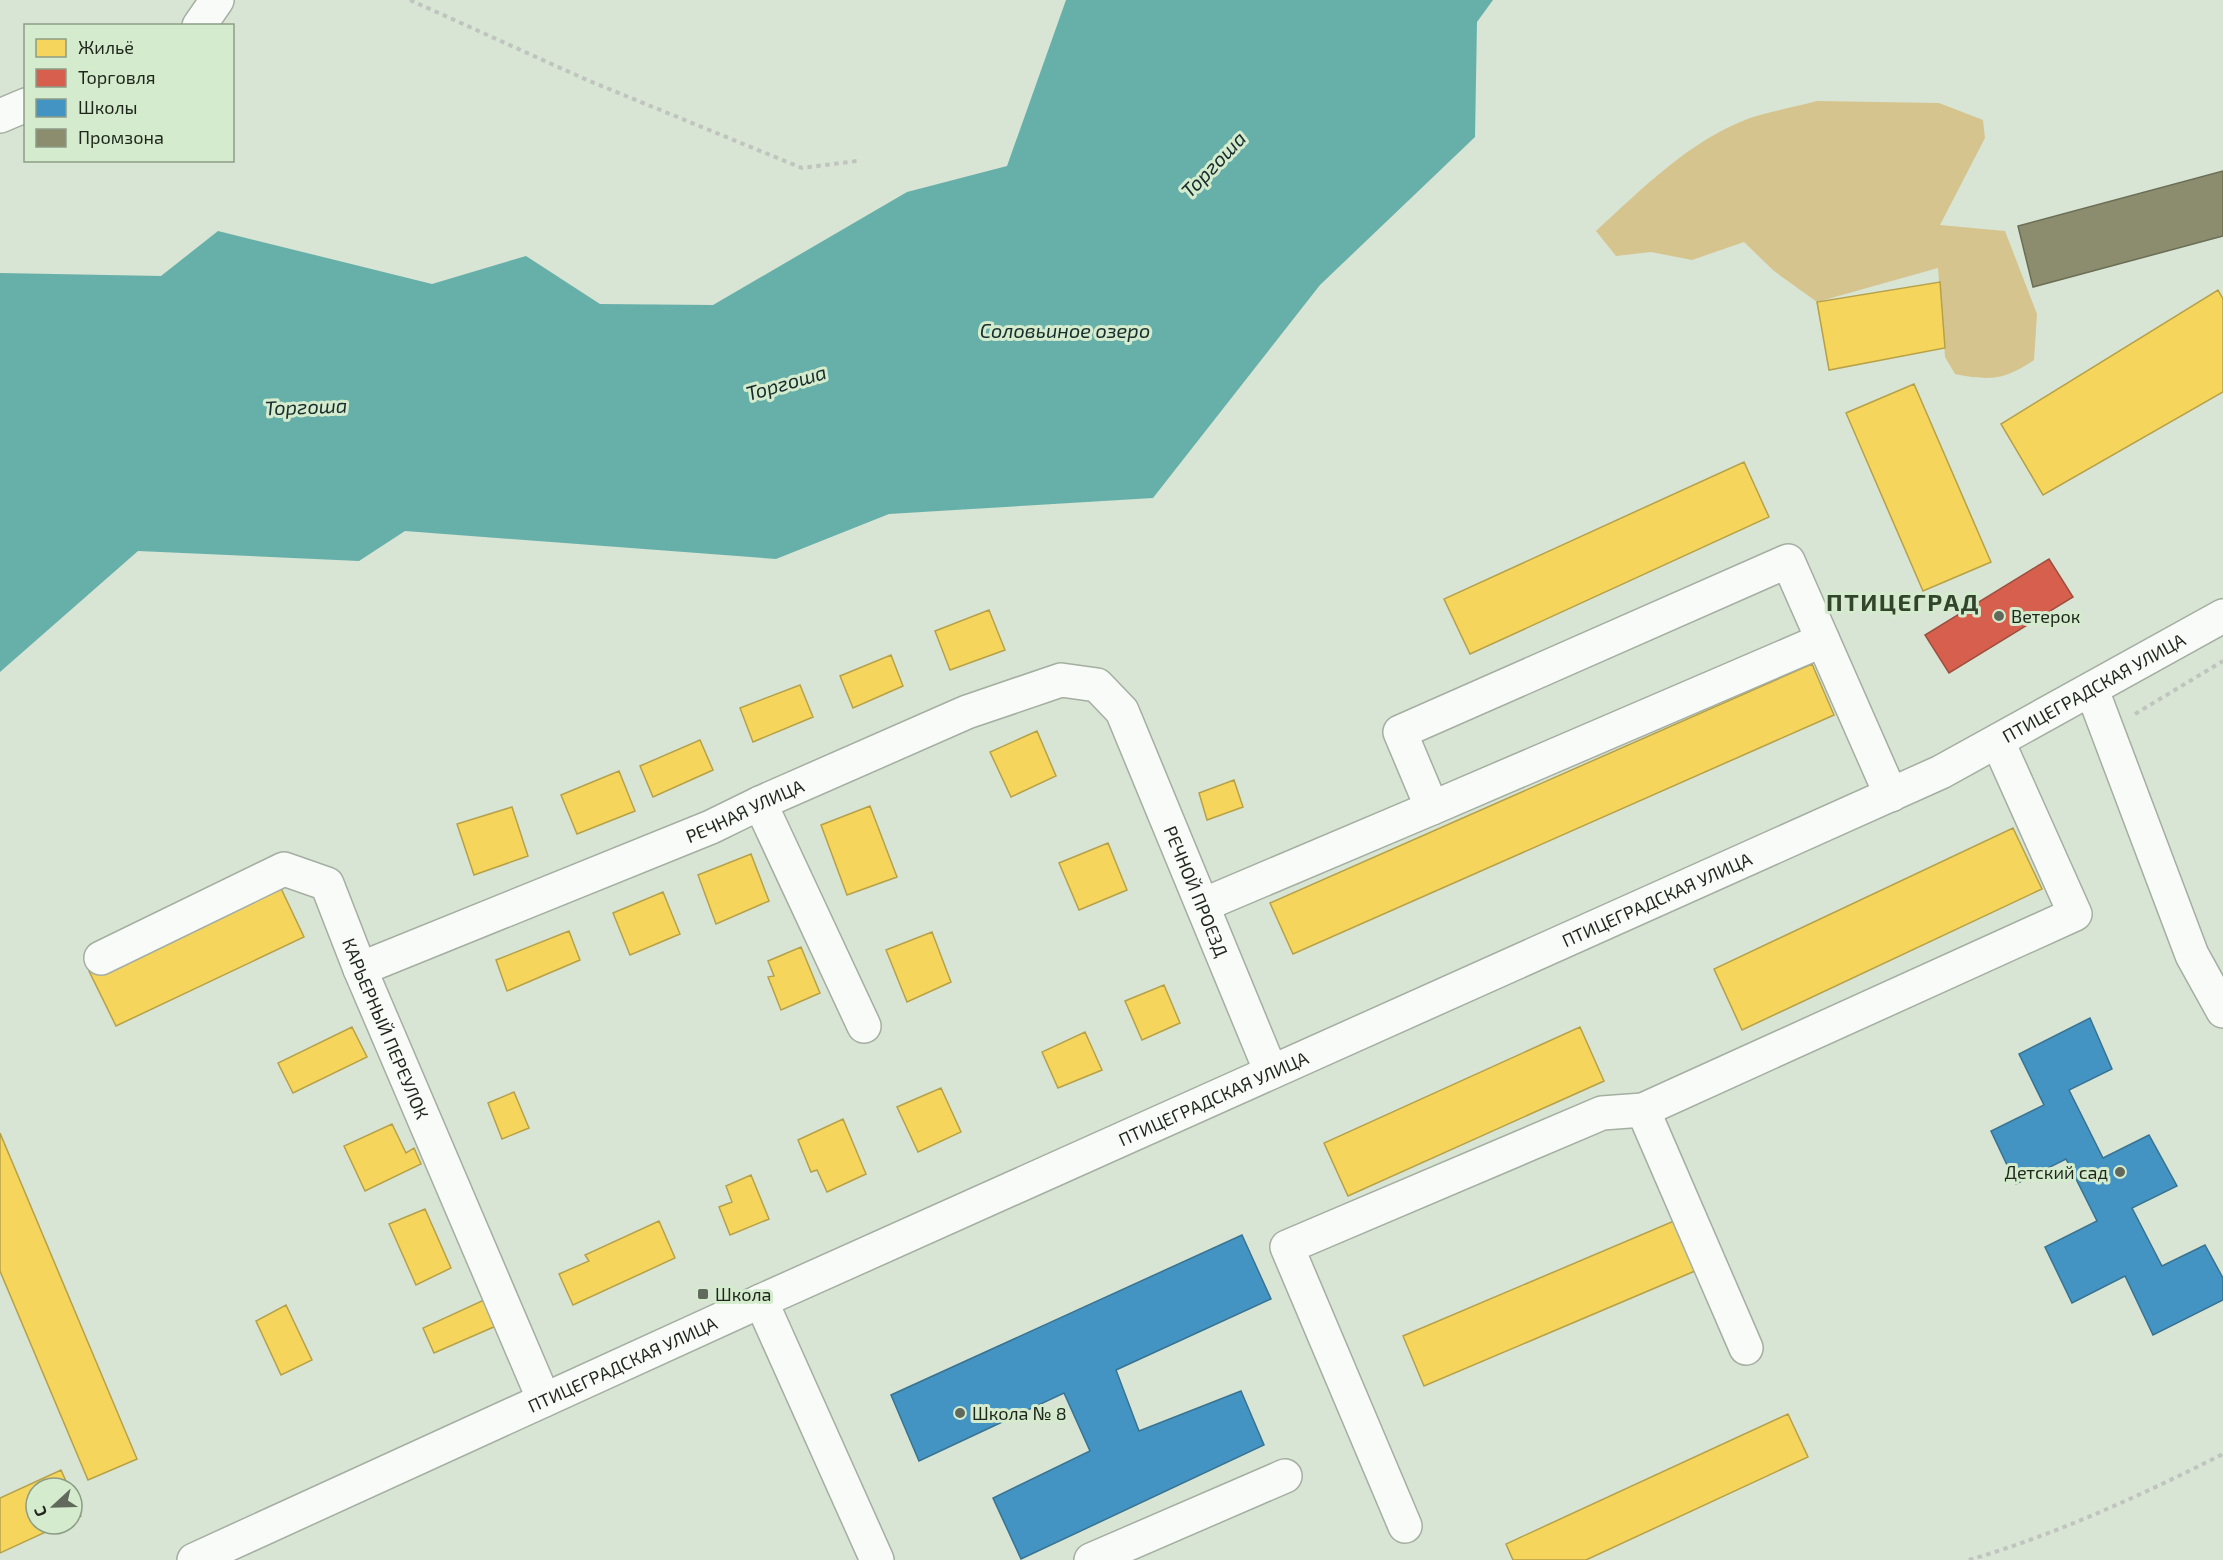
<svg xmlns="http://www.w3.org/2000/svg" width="2223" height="1560" font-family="'Exo 2',sans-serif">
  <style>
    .green { fill: #d6c48f }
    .water { fill: #67b0aa }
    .homes { fill: #f6d55c; stroke: #b6a149; stroke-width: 1.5 }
    .shops { fill: #d6604d; stroke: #9f4f3e; stroke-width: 1.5 }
    .schools { fill: #4393c3; stroke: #387391; stroke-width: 1.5 }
    .industry { fill: #8c8c6e; stroke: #6b6e55; stroke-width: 1.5 }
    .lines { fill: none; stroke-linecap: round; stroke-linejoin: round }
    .minor-casing { stroke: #a4aea1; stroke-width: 36 }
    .path { stroke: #c0c4be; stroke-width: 4; stroke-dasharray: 4.5 4.5; stroke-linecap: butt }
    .minor { stroke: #f9fbf9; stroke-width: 33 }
    .poi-dot { fill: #60695c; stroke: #d5ebcd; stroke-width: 2 }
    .labels { text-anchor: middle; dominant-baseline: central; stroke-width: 6; stroke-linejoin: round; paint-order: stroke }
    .poi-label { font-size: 18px; fill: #1f271c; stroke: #d5ebcd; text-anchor: start }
    .street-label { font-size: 18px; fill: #1f271c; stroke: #d5ebcd }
    .water-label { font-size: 20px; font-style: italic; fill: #182e2e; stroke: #d5ebcd }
    .district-label { font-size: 24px; font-weight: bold; letter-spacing: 1.5px; fill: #32442c; stroke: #d5ebcd }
  </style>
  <rect width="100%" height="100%" fill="#d8e4d4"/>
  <path class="green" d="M1817 101 1939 103 1983 120 1985 138 1940 225 2005 231 2037 314 2034 360C2005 380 1990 381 1955 374L1945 357 1938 268 1817 302 1774 271 1744 242 1692 260 1651 252 1616 256 1596 231C1642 189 1690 140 1750 118 1772 111 1795 107 1817 101Z"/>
  <path class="water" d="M1066 0H1493L1477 22 1475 137 1320 285 1153 498 889 514 776 559 405 531 359 561 138 551 0 672V273L161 276 218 231 432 284 526 256 600 304 713 305 907 192 1007 166Z"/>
  <path class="homes" d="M1940 282 1945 348 1829 370 1817 302Z
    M2218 290 2223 299V392L2043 495 2001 424Z
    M1914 384 1991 562 1923 591 1846 413Z
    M1744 462 1769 517 1470 654 1444 599Z
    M989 610 1005 650 950 670 935 631Z
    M891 655 903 686 853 708 840 676Z
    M1812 664 1834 715 1293 954 1270 903Z
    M800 685 813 717 753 742 740 708Z
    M1037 731 1056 776 1011 797 990 752Z
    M700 740 713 770 653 797 640 766Z
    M619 771 635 811 577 834 561 795Z
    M1234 780 1243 807 1207 820 1199 793Z
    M870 806 897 877 847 895 821 825Z
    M512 807 528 856 474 875 457 824Z
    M2013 828 2042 889 1742 1030 1714 969Z
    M1108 843 1127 890 1079 910 1059 863Z
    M751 854 769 901 716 924 698 875Z
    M278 882 304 937 116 1026 89 971Z
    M663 892 680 934 630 955 613 913Z
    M569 931 580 960 507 991 496 960Z
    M932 932 951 982 907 1002 886 950Z
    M801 947 820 993 781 1010 768 977 774 976 768 961Z
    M1164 985 1180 1023 1142 1040 1125 1001Z
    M352 1027 367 1057 293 1093 278 1063Z
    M1580 1027 1604 1081 1348 1196 1324 1143Z
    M1085 1032 1102 1070 1058 1088 1042 1052Z
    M941 1088 961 1132 918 1152 897 1107Z
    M514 1092 529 1128 502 1139 488 1103Z
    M843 1119 866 1174 827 1192 817 1170 811 1172 798 1140Z
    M392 1124 406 1153 414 1148 421 1164 365 1191 344 1146Z
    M0 1133 137 1459 88 1480 0 1271Z
    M751 1175 769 1219 730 1235 719 1207 732 1202 726 1186Z
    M425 1209 451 1268 416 1285 389 1224Z
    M659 1221 675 1258 573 1305 559 1274 589 1261 585 1255Z
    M1674 1221 1695 1271 1424 1386 1403 1336Z
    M484 1300 496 1326 434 1353 423 1328Z
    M286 1305 312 1360 281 1375 256 1321Z
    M1788 1414 1808 1457 1586 1560H1513L1506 1544Z
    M61 1470 69 1488H36V1524H63L0 1553V1498Z
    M72 1495 81 1516 72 1520Z"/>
  <path class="shops" d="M2049 559 2073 597 1949 673 1925 635Z"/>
  <path class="schools" d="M2090 1018 2112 1069 2069 1090 2103 1158 2149 1135 2177 1186 2132 1208 2162 1266 2205 1245 2223 1278V1300L2153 1335 2125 1276 2072 1303 2045 1247 2097 1221 2066 1159 2016 1184 1991 1131 2044 1105 2019 1054Z
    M1242 1235 1271 1299 1116 1370 1139 1431 1241 1391 1264 1445 1021 1559 993 1498 1090 1451 1064 1393 919 1461 891 1395Z"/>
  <path class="industry" d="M2223 171V236L2033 287 2018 226Z"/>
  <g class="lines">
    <defs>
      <g id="minor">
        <path d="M199 26 217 0"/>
        <path d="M0 116 26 105"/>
        <path d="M1823 640 1432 808 1400 732 1788 561 1891 795"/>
        <path d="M2092 690 2192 955 2223 1011"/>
        <path d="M760 803 864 1026"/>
        <path d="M1203 905 1432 808"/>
        <path id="s1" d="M101 958 284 869 327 884 360 969 544 1400"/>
        <path id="s2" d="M360 969 711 827 760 803 967 712 1061 680 1097 685 1122 711 1271 1072"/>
        <path d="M1643 1110 1746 1348"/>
        <path d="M761 1301 877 1560"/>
        <path d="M1405 1526 1287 1247 1602 1113 1643 1110 2075 914 1998 742"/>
        <path id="s3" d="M194 1560 761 1301 1941 772 2223 616"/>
        <path d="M1091 1560 1285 1476"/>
      </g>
    </defs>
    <use href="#minor" class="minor-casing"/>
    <path class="path" d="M410 0 587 80 802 168 857 161
      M2135 714 2223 661
      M1969 1560C2057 1534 2142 1495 2223 1454"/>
    <use href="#minor" class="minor"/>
  </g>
  <g class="poi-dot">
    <circle cx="1999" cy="616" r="6"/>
    <circle cx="2120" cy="1172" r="6"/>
    <rect x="697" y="1288" width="12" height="12" rx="3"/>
    <circle cx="960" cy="1413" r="6"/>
  </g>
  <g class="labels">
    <g class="poi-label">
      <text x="2011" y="616">Ветерок</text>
      <text x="2108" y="1172" text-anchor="end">Детский сад</text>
      <text x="715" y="1294">Школа</text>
      <text x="972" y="1413">Школа № 8</text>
    </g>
    <g class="street-label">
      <text stroke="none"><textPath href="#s3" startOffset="2091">ПТИЦЕГРАДСКАЯ УЛИЦА</textPath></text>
      <text stroke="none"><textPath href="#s2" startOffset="416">РЕЧНАЯ УЛИЦА</textPath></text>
      <text stroke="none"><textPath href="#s2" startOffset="1026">РЕЧНОЙ ПРОЕЗД</textPath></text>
      <text stroke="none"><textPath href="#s3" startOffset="1605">ПТИЦЕГРАДСКАЯ УЛИЦА</textPath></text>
      <text stroke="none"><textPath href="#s1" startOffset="405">КАРЬЕРНЫЙ ПЕРЕУЛОК</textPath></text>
      <text stroke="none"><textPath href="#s3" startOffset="1119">ПТИЦЕГРАДСКАЯ УЛИЦА</textPath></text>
      <text stroke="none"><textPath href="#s3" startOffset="471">ПТИЦЕГРАДСКАЯ УЛИЦА</textPath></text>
    </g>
    <g class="water-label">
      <text transform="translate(1213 164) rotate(-46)">Торгоша</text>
      <text x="1065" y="330">Соловьиное озеро</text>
      <text transform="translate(786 382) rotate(-16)">Торгоша</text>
      <text transform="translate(306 406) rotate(-2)">Торгоша</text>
    </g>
    <g class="district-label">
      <text x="1903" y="601">ПТИЦЕГРАД</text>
    </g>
  </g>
  <rect x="24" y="24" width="210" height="138" fill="#d5ebcd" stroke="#8c9d86" stroke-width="1.5"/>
  <rect x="36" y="39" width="30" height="18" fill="#f6d55c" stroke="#8c9d86" stroke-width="1.5"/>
  <text x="78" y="54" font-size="18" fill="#1f271c">Жильё</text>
  <rect x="36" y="69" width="30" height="18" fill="#d6604d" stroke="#8c9d86" stroke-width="1.5"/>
  <text x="78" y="84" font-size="18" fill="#1f271c">Торговля</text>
  <rect x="36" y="99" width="30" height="18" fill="#4393c3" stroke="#8c9d86" stroke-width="1.5"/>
  <text x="78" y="114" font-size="18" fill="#1f271c">Школы</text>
  <rect x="36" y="129" width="30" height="18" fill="#8c8c6e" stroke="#8c9d86" stroke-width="1.5"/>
  <text x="78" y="144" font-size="18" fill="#1f271c">Промзона</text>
  <g transform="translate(54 1506) rotate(248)"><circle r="28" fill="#d5ebcd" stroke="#8c9d86" stroke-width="1.5"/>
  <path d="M0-4.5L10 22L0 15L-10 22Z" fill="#60695c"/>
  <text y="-9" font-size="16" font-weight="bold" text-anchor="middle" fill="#1f271c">С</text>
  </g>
</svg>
